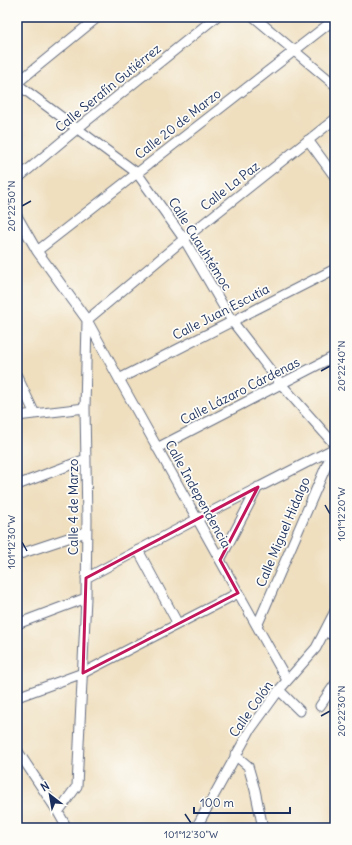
<svg xmlns="http://www.w3.org/2000/svg" width="352" height="845" font-family="Delius,sans-serif">
  <style>
    .lines { fill: none; stroke-linecap: round; stroke-linejoin: round }
    .minor-casing { stroke: #656d80; stroke-width: 11 }
    .minor { stroke: #fff; stroke-width: 9 }
    .marked { fill: none; stroke: #c2185b; stroke-width: 3; stroke-linejoin: round }
    .ticks { fill: none; stroke: #1b2f5e; stroke-width: 1.5 }
    .labels { text-anchor: middle; dominant-baseline: central; stroke-width: 3.5; stroke-linejoin: round; paint-order: stroke }
    .street-label { font-size: 13px; fill: #1b2f5e; stroke: #fdfcf7 }
    .neatline { fill: none; stroke: #1b2f5e; stroke-width: 1.5 }
    .ticks-label { font-size: 10px; text-anchor: middle; fill: #1b2f5e }
  </style>
  <rect width="100%" height="100%" fill="#fdfcf7"/>
  <filter id="ink" filterUnits="userSpaceOnUse"><feTurbulence type="fractalNoise" baseFrequency=".025" numOctaves="2"/><feDisplacementMap in="SourceGraphic" scale="8" xChannelSelector="R" yChannelSelector="G"/><feConvolveMatrix kernelMatrix="1 2 1 2 8 2 1 2 1" color-interpolation-filters="sRGB"/></filter>
  <filter id="wash" filterUnits="userSpaceOnUse"><feTurbulence type="fractalNoise" baseFrequency=".012" numOctaves="4" result="noise"/><feDisplacementMap in="SourceGraphic" scale="16" xChannelSelector="R" yChannelSelector="G"/><feGaussianBlur stdDeviation="0.9" result="paint"/><feColorMatrix in="noise" values="0 0 0 0 0 0 0 0 0 0 0 0 0 0 0 0 0 1.4 0 .05"/><feComposite in="paint" operator="in"/></filter>
  <g filter="url(#wash)">
    <rect width="100%" height="100%" fill="#efdfbf"/>
  </g>
  <g filter="url(#ink)">
    <g class="lines">
      <defs>
        <path id="minor" d="M254 17 335 85
          M17 83 98 17
          M17 84 137 173 184 239 232 321 281 384 335 445
          M308 140 335 177
          M17 179 78 128 216 17
          M17 216 37 251 87 320 119 379 287 680
          M37 251 335 19
          M87 320 184 239 335 119
          M17 376 35 414
          M119 379 335 269
          M17 416 85 408
          M157 448 335 356
          M17 485 86 459
          M138 550 178 624
          M17 555 86 532
          M220 560 258 487
          M86 578 197 519 335 448
          M17 624 86 598
          M257 626 334 448
          M325 631 335 637
          M279 690 300 711
          M17 697 83 673 238 593
          M320 706 335 684
          M17 750 58 812 67 828
          M235 755 248 766 255 790 263 828
          M58 812 77 786 86 598 87 520 85 408 87 321
          M196 828 250 730 279 690 316 648 335 611"/>
      </defs>
      <use href="#minor" class="minor-casing"/>
      <use href="#minor" class="minor"/>
    </g>
  </g>
  <path class="marked" d="M258 487 220 560 238 593 83 673 86 578Z"/>
  <path class="ticks" d="M22 206 31 201M321 371 330 366M325 505 330 514M22 542 27 551M321 716 330 711M185 814 191 823"/>
  <g class="labels">
    <g class="street-label">
      <text transform="translate(108 88) rotate(-39)">Calle Serafín Gutiérrez</text>
      <text transform="translate(178 124) rotate(-38)">Calle 20 de Marzo</text>
      <text transform="translate(230 186) rotate(-38)">Calle La Paz</text>
      <text transform="translate(200 244) rotate(58)">Calle Cuauhtémoc</text>
      <text transform="translate(221 312) rotate(-27)">Calle Juan Escutia</text>
      <text transform="translate(240 391) rotate(-27)">Calle Lázaro Cárdenas</text>
      <text transform="translate(198 494) rotate(61)">Calle Independencia</text>
      <text transform="translate(73 507) rotate(-90)">Calle 4 de Marzo</text>
      <text transform="translate(283 532) rotate(-67)">Calle Miguel Hidalgo</text>
      <text transform="translate(251 709) rotate(-55)">Calle Colón</text>
    </g>
  </g>
  <rect width="352" height="845" fill="none" stroke="#fdfcf7" stroke-width="44"/>
  <g transform="translate(50 795) rotate(329)" stroke="#fdfcf7" stroke-width="3" paint-order="stroke">
  <path d="M0-3L7 15L0 10L-7 15Z" fill="#1b2f5e"/>
  <text y="-6" font-size="11" font-weight="bold" text-anchor="middle" fill="#1b2f5e">N</text>
  </g>
  <path d="M194 807v6h96v-6" fill="none" stroke="#1b2f5e" stroke-width="2"/>
  <text x="200" y="807" font-size="12" fill="#1b2f5e" stroke="#fdfcf7" stroke-width="3" paint-order="stroke">100 m</text>
  <rect x="22" y="22" width="308" height="801" class="neatline"/>
  <g class="ticks-label">
    <text transform="translate(11 206) rotate(-90)" y="4">20°22'50"N</text>
    <text transform="translate(341 366) rotate(-90)" y="4">20°22'40"N</text>
    <text transform="translate(341 514) rotate(-90)" y="4">101°12'20"W</text>
    <text transform="translate(11 542) rotate(-90)" y="4">101°12'30"W</text>
    <text transform="translate(341 711) rotate(-90)" y="4">20°22'30"N</text>
    <text x="191" y="838">101°12'30"W</text>
  </g>
</svg>
